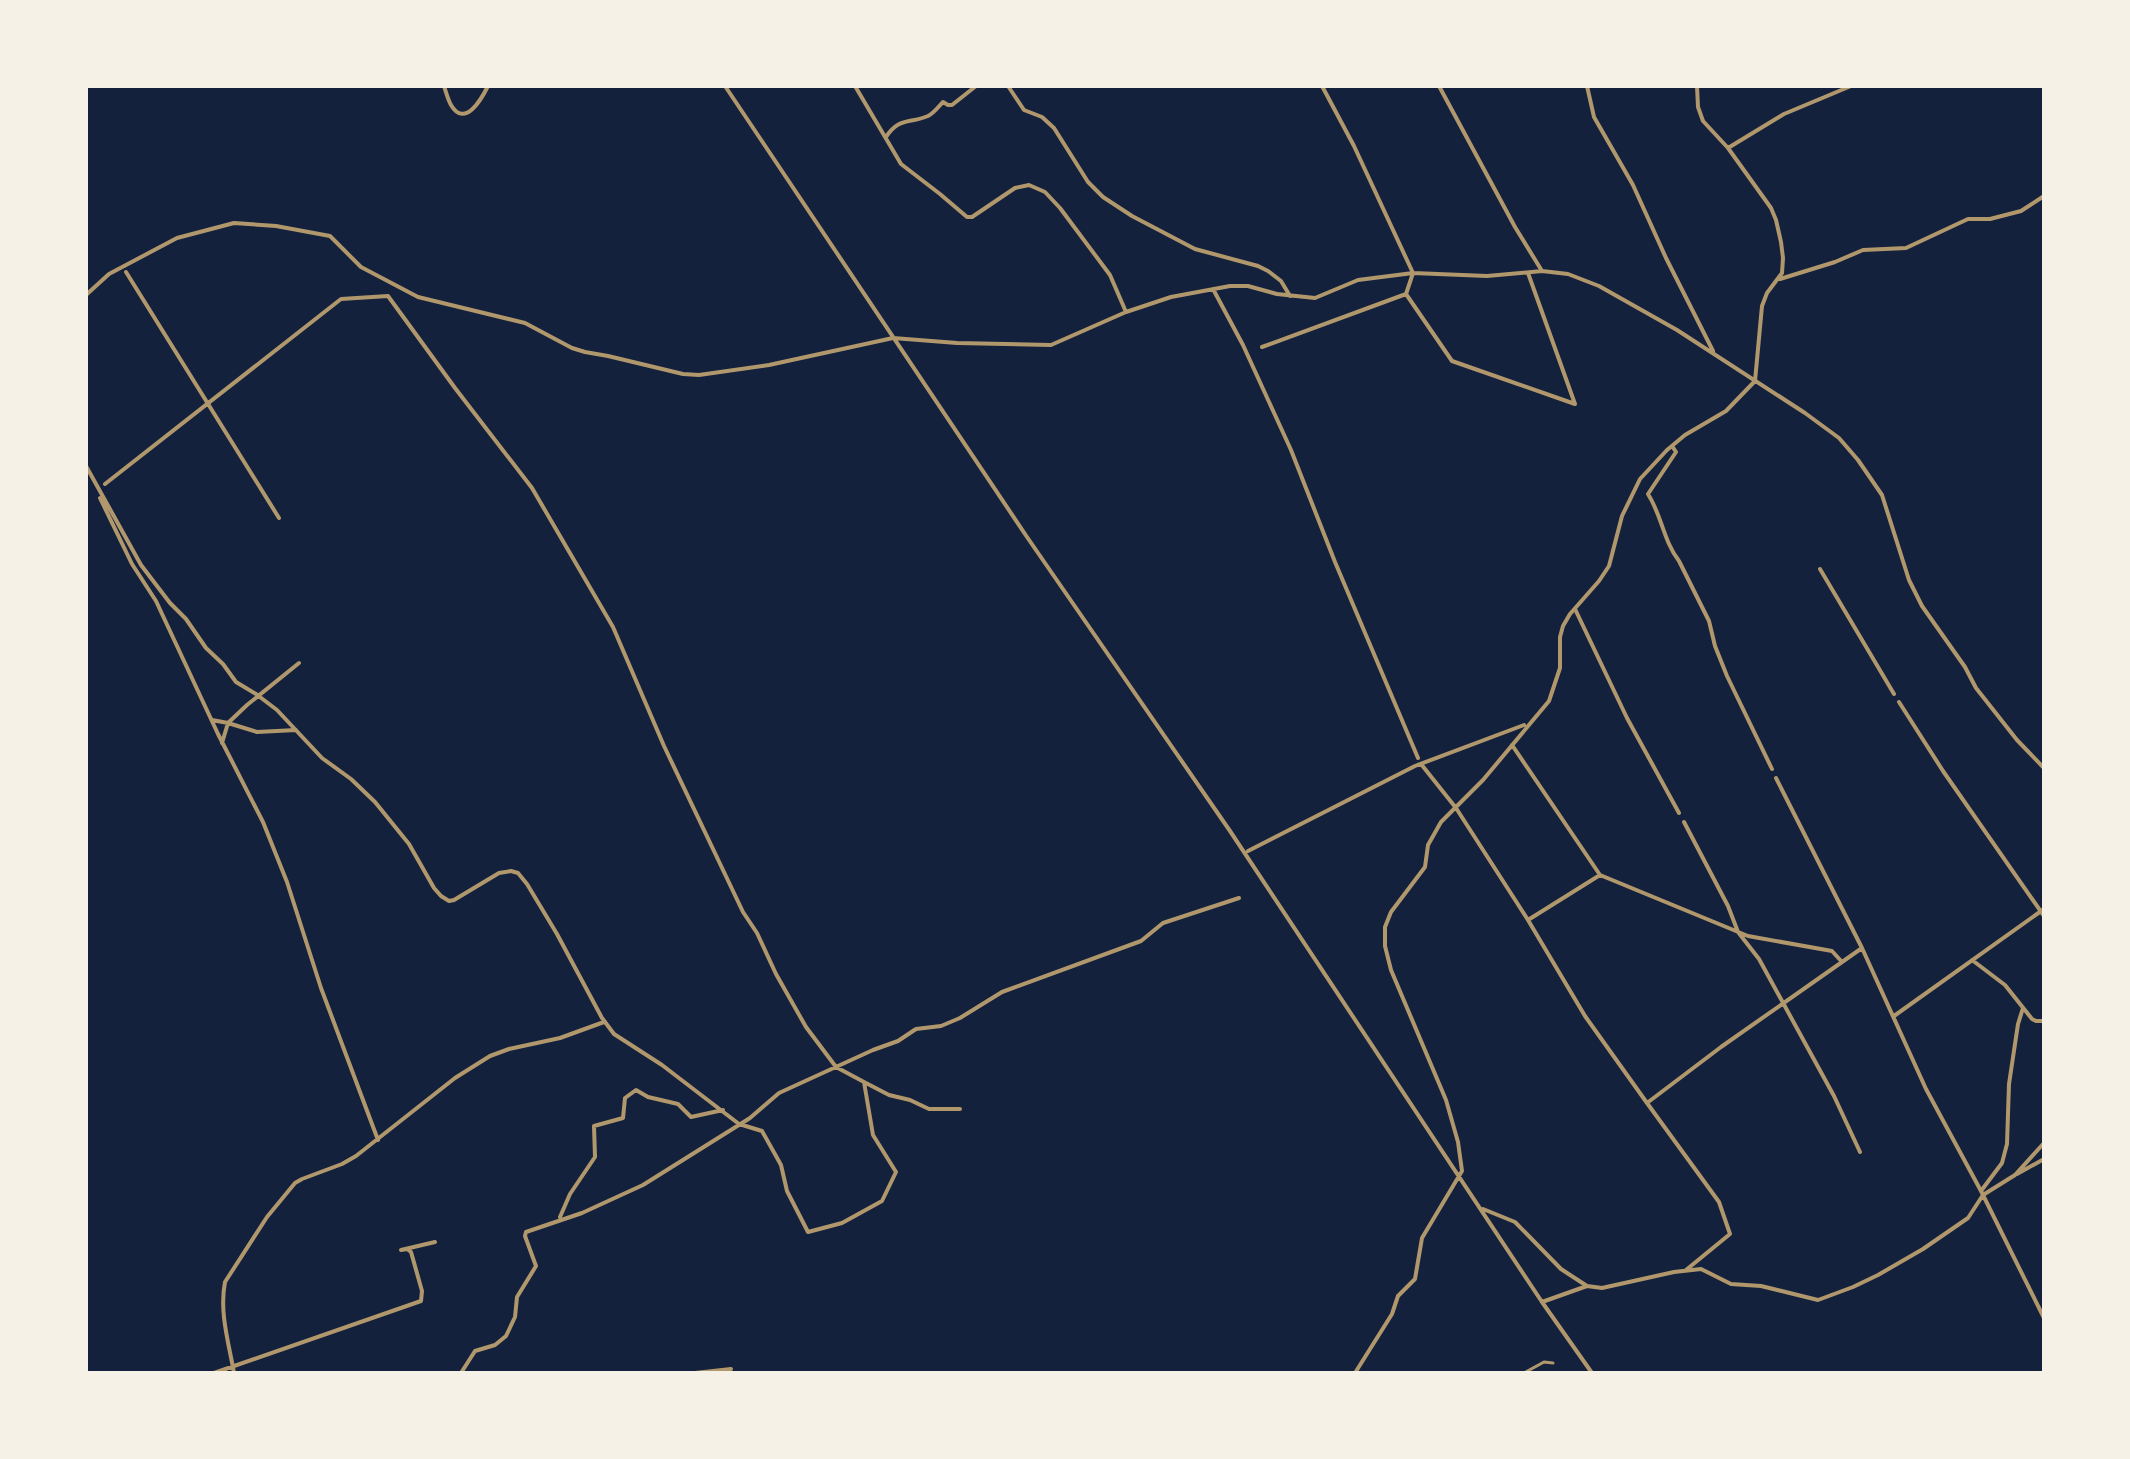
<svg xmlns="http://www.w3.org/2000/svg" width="2130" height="1459" font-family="Jost,sans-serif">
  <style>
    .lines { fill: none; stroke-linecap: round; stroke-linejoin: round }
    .pedestrian { stroke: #b1986c; stroke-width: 3 }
    .minor { stroke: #b1986c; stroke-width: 4 }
  </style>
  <rect width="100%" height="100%" fill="#14213d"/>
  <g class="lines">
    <path class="pedestrian" d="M1524 1373 1544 1362 1553 1363"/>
    <path class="minor" d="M444 86C446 92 448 100 451 105 465 129 482 98 488 86
      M725 86 1027 537 1230 831 1542 1302 1592 1373
      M855 86 901 164 940 194 967 217H972L1015 188 1029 185 1045 192 1060 208 1110 275 1126 312
      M1008 86 1024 110 1042 117 1054 128 1088 182 1103 197 1132 216 1195 249 1258 266 1268 271 1281 281 1290 296
      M1322 86 1354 146 1413 273 1406 294 1452 361 1575 404
      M1439 86 1515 227 1542 271
      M1587 86 1594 117 1633 185 1666 258 1713 351
      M886 137C899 117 909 124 928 116 934 113 938 107 943 102L948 105H952L976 86
      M1728 148 1784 114 1851 86
      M126 272 279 518
      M1528 273 1575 404
      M1780 279 1835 262 1863 250 1906 248 1968 219H1990L2021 211 2044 196
      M1213 289 1243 345 1291 450 1335 562 1418 758
      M86 295 109 274 177 238 234 223 276 226 330 236 361 267 418 297 525 323 572 348 585 352 608 356 683 374 699 375 769 365 893 338 957 343 1051 345 1126 312 1171 297 1230 286H1248L1277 294 1315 298 1358 280 1413 273 1487 276 1542 271 1568 274 1599 286 1677 330 1805 413 1839 438 1858 460 1882 495 1909 580 1922 606 1965 667 1976 688 2017 740 2044 768
      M1262 347 1406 294
      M1672 446 1676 452 1648 494C1662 516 1663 540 1679 561L1709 621 1715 646 1727 676 1772 769
      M86 466 141 565 170 603 186 619 206 648 223 664 236 682 256 694 277 710 322 758 351 779 375 802 409 844 434 888 441 896 449 901 454 900 499 873 511 871 518 873 527 884 557 934 602 1018 614 1034 662 1065 739 1124 762 1131 781 1165 787 1191 808 1232 842 1223 882 1201 896 1172 873 1135 864 1082 889 1095 910 1100 929 1109H960
      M105 484 341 299 388 296 455 388 532 488 613 627 664 746 743 912 757 933 776 974 806 1027 836 1067 864 1082
      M100 498 132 564 156 601 218 734 263 822 287 882 321 988 378 1140
      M1820 569 1894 694
      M1575 609 1627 718 1679 813
      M1899 702 1943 771 2044 916
      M212 720 228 723 247 705 299 663
      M222 743 228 723 257 732 296 730
      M1512 745 1600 875
      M1421 764 1456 808 1528 920
      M1776 778 1862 948 1926 1089 1981 1191 2044 1318
      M1684 822 1728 906 1738 932 1759 959 1834 1096 1860 1152
      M1248 851 1415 766 1524 725
      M1972 960 2005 985 2032 1019 2036 1021H2044
      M1894 1016 2044 909
      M1647 1103 1585 1016 1528 920 1600 875 1748 936 1832 951 1842 962
      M2017 1174 2044 1159
      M1981 1191 2002 1163 2007 1144 2009 1084 2018 1024 2023 1008
      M1483 1209 1515 1222 1561 1269 1587 1286 1602 1288 1674 1272 1701 1269 1731 1284 1761 1286 1818 1300 1853 1287 1878 1275 1923 1249 1968 1218 1983 1195 2015 1175 2044 1143
      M560 1217 570 1194 595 1157 594 1126 623 1118 625 1098 636 1090 648 1097 678 1104 691 1117 723 1110
      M1686 1270 1730 1234 1719 1202 1647 1103 1721 1047 1862 948
      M1542 1302 1587 1286
      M214 1373 421 1301 422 1291 411 1252 407 1249 401 1250 435 1242
      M234 1373C229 1344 219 1312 225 1282L267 1217 295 1183 302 1179 342 1164 356 1156 455 1078 490 1056 509 1049 560 1038 604 1022
      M461 1373 475 1351 495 1345 506 1336 515 1317 517 1297 536 1266 525 1236 526 1232 582 1213 643 1185 750 1118 779 1093 873 1050 898 1041 916 1029 941 1026 960 1018 1002 992 1141 941 1163 923 1239 898
      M695 1373 731 1369
      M1355 1373 1392 1314 1398 1296 1415 1279 1422 1238 1462 1171 1458 1142 1446 1100 1391 970 1385 946V927L1391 912 1425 867 1428 845 1441 822 1483 780 1549 701 1560 668V637L1563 626 1570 614 1599 581 1609 566 1622 516 1640 479 1667 450 1685 435 1726 411 1755 381 1762 306 1767 293 1782 273 1783 258 1781 242 1776 220 1771 208 1728 148 1703 121 1698 107 1697 86"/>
  </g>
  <rect width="2130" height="1459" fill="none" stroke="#f6f1e7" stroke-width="176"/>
</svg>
